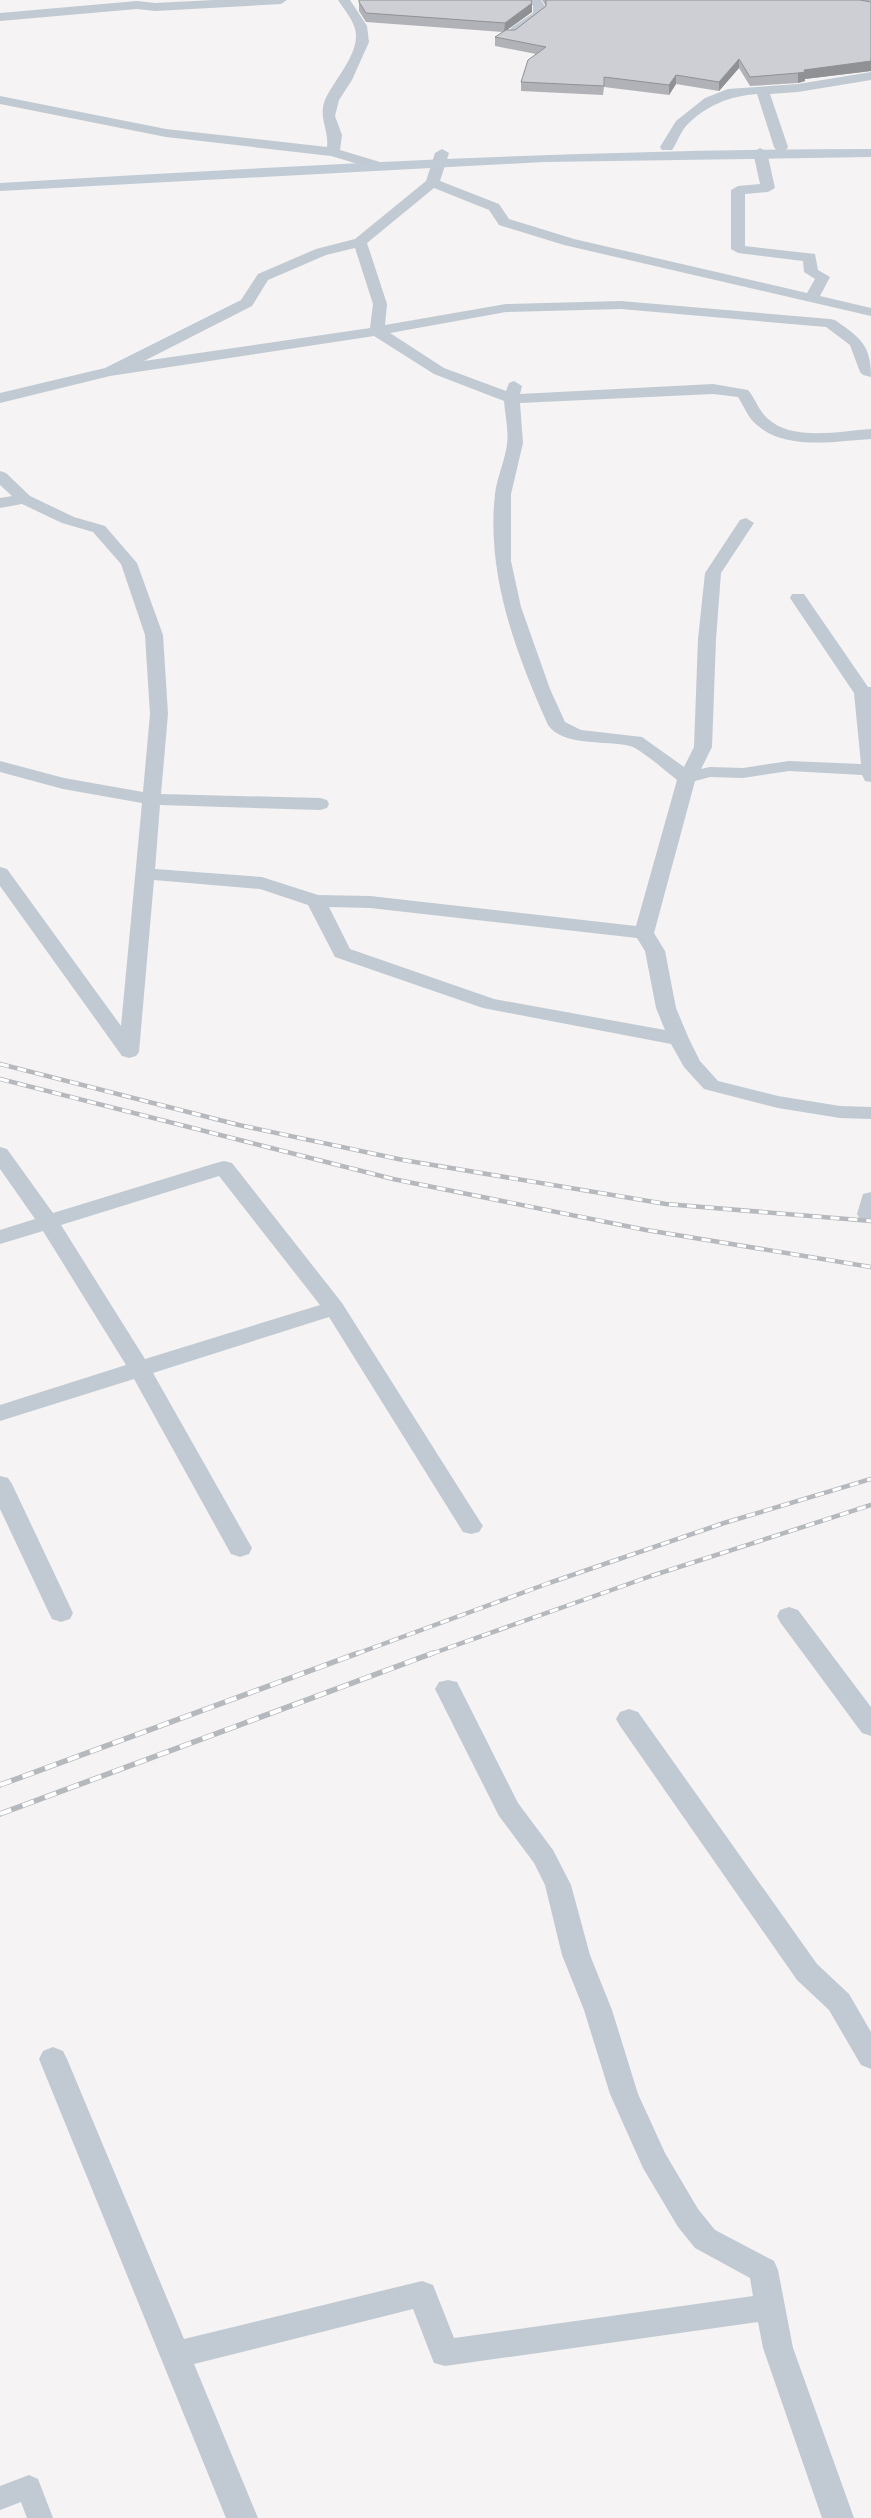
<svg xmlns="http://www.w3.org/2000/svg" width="871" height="2518" font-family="'Archivo Narrow',sans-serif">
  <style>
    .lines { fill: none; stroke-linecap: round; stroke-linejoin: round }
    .service { fill: #c1cad2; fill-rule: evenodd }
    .minor { fill: #c1cad2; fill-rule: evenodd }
    .secondary { fill: #c1cbd6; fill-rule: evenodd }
    .rail-far1-casing { stroke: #b5b8bd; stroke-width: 4.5 }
    .rail-casing { stroke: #b5b8bd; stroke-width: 5.5 }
    .rail-far1 { stroke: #fff; stroke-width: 3; stroke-dasharray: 9; stroke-linecap: butt }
    .rail { stroke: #fff; stroke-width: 4; stroke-dasharray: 12; stroke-linecap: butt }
    .wall { fill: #b0b2b7 }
    .shaded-wall { fill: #909195 }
    .building { fill: #cdcfd5; stroke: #909195 }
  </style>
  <rect width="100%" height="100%" fill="#f5f3f3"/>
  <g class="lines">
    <path class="service" d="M29 2475 38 2479 53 2518H27L21 2502 0 2510V2486Z"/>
    <path class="minor" d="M214 0H287L281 4 155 11 137 9 0 21V13L137 1 155 3Z
      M338 0H350L367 26 369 42 352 80 339 100 335 116 342 135 340 150 380 162 382 165 380 168 375 169 331 156 166 137 0 104V96L166 129 327 147C329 128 318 118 325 100 334 79 364 50 354 26 351 17 343 8 338 0Z
      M529 0H541L545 6V14L520 33H512L510 30 512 27 533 13V6Z
      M871 72V80L798 92 770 94 788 147 786 150H776L774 147 757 94C730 96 706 105 686 126 680 133 677 143 672 150H662L660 147 676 121 705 98 728 89 798 84Z
      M760 148 767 152 775 188 768 192 745 194V246L815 254 818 270 830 277 820 296 871 308V316L564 245 499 225 489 210 434 188 367 243 387 304 385 325 506 304 621 301 830 319 835 320C860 338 871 344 871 377L863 375 860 372 850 345 826 327 621 309 506 312 390 333 444 368 506 391 509 383 514 381 522 386 520 394 713 384 748 390C755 398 759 411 767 418 792 442 840 431 871 429V439C836 441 786 451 757 425 748 418 744 406 738 397L713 394 520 403 523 443 511 494V561L521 607 550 689 565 722 581 730 642 737 684 767 694 747 698 639 705 573 740 520 746 518 754 523 721 573 716 639 712 747 701 769 710 767 743 768 789 761 861 764 854 693 790 598 792 594H804L868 687H871V782L865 781 862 775 789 771 743 778 710 777 695 781 654 933 665 951 676 1008 689 1039 700 1061 718 1081 778 1096 840 1106 871 1107V1119L840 1118 778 1108 704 1089 684 1067 671 1044 483 1008 335 957 308 905 260 889 154 880 139 1052 136 1056 129 1058 122 1056 0 886V867L7 869 121 1026 142 803 63 789 0 772V761L64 778 143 792 150 714 145 635 121 564 93 532 62 523 22 504 0 508V498L12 496 0 485V471L6 473 30 496 74 517 105 526 137 563 163 635 168 714 161 794 320 798 327 800 329 804 327 808 320 810 160 805 155 869 262 877 318 895 370 896 636 926 677 780C667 772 639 748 630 746 607 740 563 747 548 725 516 653 486 575 495 494 497 477 505 461 507 444 509 431 505 415 504 401L434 374 374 336 110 376 0 403V393L105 368 241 300 258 274 316 249 355 239 426 181 435 153 442 149 449 153 440 181 499 204 509 219 574 239 807 293 815 279 804 272 803 261 738 253 731 249V190L738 186 760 184 753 152ZM355 248 373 304 370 328 144 361 252 306 268 280 326 255ZM329 907 370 908 637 938 645 951 656 1008 665 1030 494 999 350 949Z
      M0 1147 7 1149 53 1213 216 1163 224 1161 232 1163 342 1303 479 1520 483 1526 479 1532 471 1534 463 1532 329 1317 153 1373 252 1548 249 1554 240 1557 231 1554 134 1379 0 1421V1405L126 1365 43 1231 0 1244V1230L35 1219 0 1169ZM219 1176 320 1305 145 1359 61 1225Z
      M871 1192V1221L860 1219 857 1214 863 1194Z
      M0 1476 8 1478 12 1484 73 1613 70 1619 61 1622 52 1619 49 1613 0 1509Z
      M789 1607 798 1610 871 1707V1736L862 1733 780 1622 777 1616 780 1610Z
      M448 1680 457 1682 518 1803 553 1850 571 1885 590 1955 612 2010 638 2094 665 2153 698 2209 715 2230 774 2261 778 2270 793 2348 854 2518H822L763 2348 758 2322 445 2366 434 2363 413 2309 194 2364 258 2518H226L39 2059 43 2051 53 2047 63 2051 67 2059 184 2339 422 2281 433 2285 454 2338 753 2296 750 2278 695 2248 678 2227 643 2168 610 2094 584 2010 562 1955 545 1885 534 1863 499 1816 435 1689 439 1682Z
      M629 1709 638 1712 817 1964 849 1994 871 2032V2069L861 2065 829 2010 797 1980 620 1726 616 1719 620 1712Z"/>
    <path class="secondary" d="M871 149V157L544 162 0 191V183C290 166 580 149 871 149Z"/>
    <defs>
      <path id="rail-far1" d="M0 1064 239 1125 403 1160 666 1204 871 1221
        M0 1079 393 1179 646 1230 871 1267
        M356 1654 549 1583 724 1523 871 1479
        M431 1654 651 1576 871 1505"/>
      <path id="rail" d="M0 1785 358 1653
        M0 1814 433 1653"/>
    </defs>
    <use href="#rail-far1" class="rail-far1-casing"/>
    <use href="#rail" class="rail-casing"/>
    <use href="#rail-far1" class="rail-far1"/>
    <use href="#rail" class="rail"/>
  </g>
  <path class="wall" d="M359 0 532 12 507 30H515L546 6 542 0H871V1H863L871 2V71L805 79V81L798 83 750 86 739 68 719 91 676 84 669 95 604 87 603 95 521 91V82L536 54 495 46V37L503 32 366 22 359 11Z"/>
  <path class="shaded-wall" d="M532 3V12L504 32 505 23Z
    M739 59V68L719 91V82Z
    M871 61V71L805 79V81L798 83V73L804 70Z
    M676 75V84L669 95V85Z"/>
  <path class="building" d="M359 0H531L532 3 505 23 366 13 359 2Z
    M546 0H860L871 2V61L804 70 805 72 798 73 750 77 739 59 719 82 676 75 669 85 604 77V86L521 82 528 60 546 47 495 37 506 30H515L546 6Z"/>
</svg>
